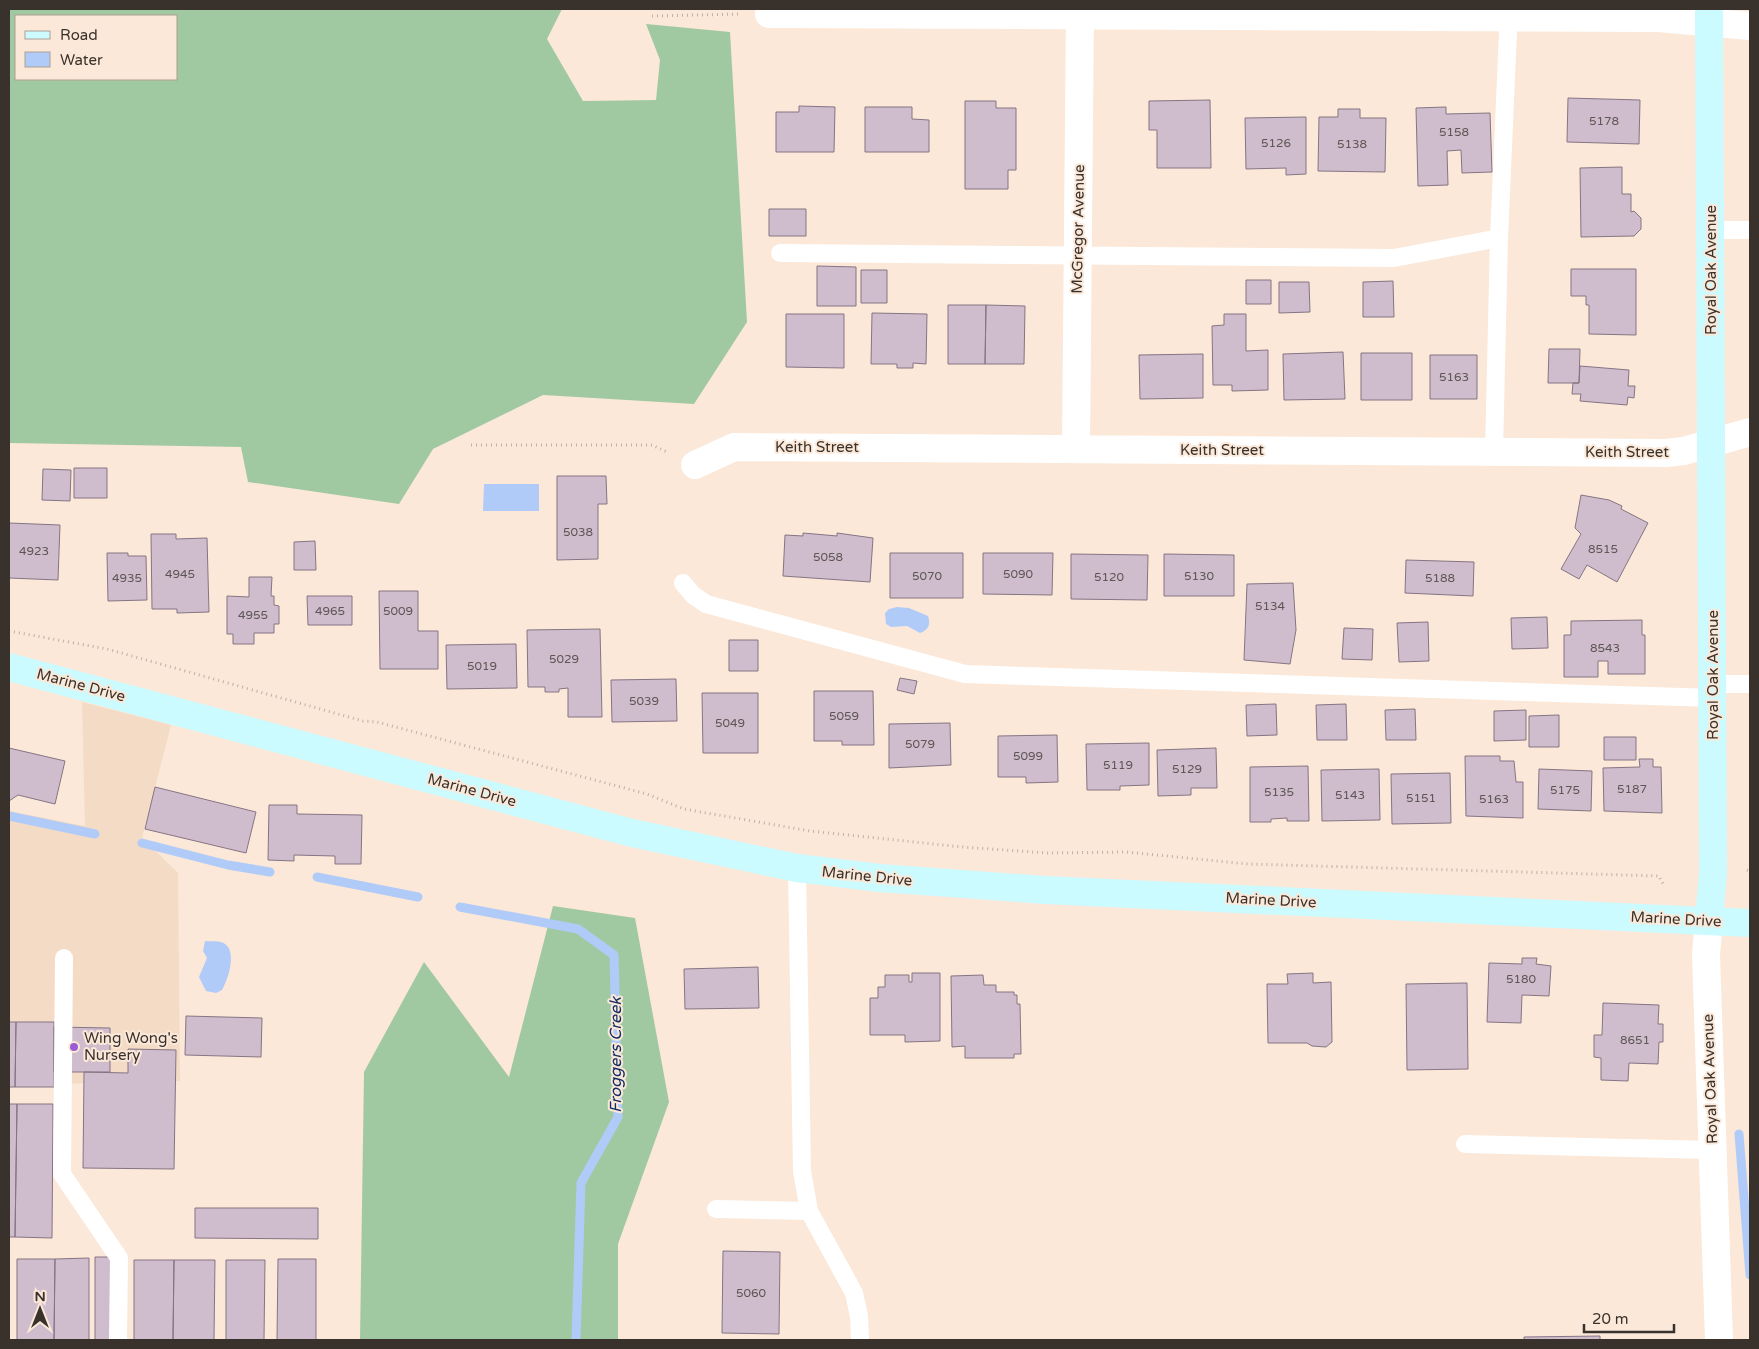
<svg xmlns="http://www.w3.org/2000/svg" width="1759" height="1349" font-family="'Varela Round',sans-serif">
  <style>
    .built { fill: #f3dbc5 }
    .forest { fill: #a1c9a1; fill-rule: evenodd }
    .water { fill: #b1cbf9 }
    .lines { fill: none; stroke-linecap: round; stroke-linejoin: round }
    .stream { stroke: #b1cbf9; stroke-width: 9 }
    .building { fill: #cfbdcd; stroke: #857483 }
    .path { stroke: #bfb0a3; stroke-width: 3; stroke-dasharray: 1 4; stroke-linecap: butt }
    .lane { stroke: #fff; stroke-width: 18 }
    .street { stroke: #fff; stroke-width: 28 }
    .secondary { stroke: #cbfaff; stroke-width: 28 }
    .poi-dot { fill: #9a5cd3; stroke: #fbe8d8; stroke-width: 2 }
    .labels { text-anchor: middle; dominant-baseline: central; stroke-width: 4; stroke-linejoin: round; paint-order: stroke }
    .number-label { font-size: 12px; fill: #5e5554 }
    .street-label { font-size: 15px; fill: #39322c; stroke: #fbe8d8 }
    .poi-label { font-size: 15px; fill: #39322c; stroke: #fbe8d8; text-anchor: start }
    .water-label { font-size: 16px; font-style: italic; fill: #132e63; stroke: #fbe8d8 }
  </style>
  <rect width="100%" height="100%" fill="#fbe8d8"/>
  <path class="built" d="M82 702 171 725 142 838 178 873 180 1081 9 1085V811L85 826Z"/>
  <path class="forest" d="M9 9H562L547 39 583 101 656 100 660 60 646 24 730 32 747 322 694 404 543 395 433 449 399 504 248 482 241 447 9 443ZM16 16H176V79H16Z
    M553 906 635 918 669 1102 618 1244V1340H360L364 1072 424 962 509 1077Z"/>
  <path class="water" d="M484 484H539V511H483Z
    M897 607 909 608 928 616C931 625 928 630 920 633L907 626 891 627 886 624 885 613 889 609Z
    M205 941C211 942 220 940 225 944 237 952 228 980 222 990L216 993 206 991 199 977 207 958 203 951Z"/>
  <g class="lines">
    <path class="stream" d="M9 816 95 834
      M142 843 228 865 270 872
      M317 877 418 897
      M460 907 578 929 614 955 618 1117 581 1183 576 1340
      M1739 1134 1750 1275"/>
  </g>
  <path class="building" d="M1568 98 1640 100 1639 144 1567 142Z
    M1210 100 1211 168H1157V130H1149V101Z
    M965 101H996V108H1016V170H1008V189H965Z
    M799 106 835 107 834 152H776V112H799Z
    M865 107H912V119L929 120V152H865Z
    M1446 107V114L1490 113 1492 172 1462 173 1461 150 1447 151 1448 185 1418 186 1416 108Z
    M1338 109H1360V118H1386L1385 172 1318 171 1319 117H1338Z
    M1306 117V174L1286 175V168L1246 169 1245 118Z
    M1622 167V194H1631V212L1634 211 1641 218V229L1634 236 1581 237 1580 168Z
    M769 209H806V236H769Z
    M817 266 856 267V306H817Z
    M1571 269H1636V335L1589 334V305H1586V296H1571Z
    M861 270H887V303H861Z
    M1246 280H1271V304H1246Z
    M1393 281 1394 317H1363V282Z
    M1279 282H1309L1310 312 1279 313Z
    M948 305H986L985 364H948Z
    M986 305 1025 306 1024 364H985Z
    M872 313 927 314 926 364 913 363V368H897V364H871Z
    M786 314H844V368L786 367Z
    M1224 314H1246V351L1268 350V390L1232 391V385H1213L1212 326 1224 325Z
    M1549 349H1580L1579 383H1548Z
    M1343 352 1345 399 1284 400 1283 354Z
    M1361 353H1412V400H1361Z
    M1203 354V398L1140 399 1139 355Z
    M1430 355H1477V399H1430Z
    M1580 366 1629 370 1628 386H1635L1634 398 1628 397 1627 405 1580 401 1581 394H1572L1573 383H1579Z
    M74 468H107V498H74Z
    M43 469 71 470 70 501 42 500Z
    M557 476H606L607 504H598V559L557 560Z
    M1581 495 1609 500 1622 506 1621 509 1648 523 1617 582 1587 565 1579 579 1561 569 1581 534 1575 528Z
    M9 523 60 525 58 580 9 578Z
    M803 533 837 536V533L873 538 870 582 783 576 785 535 803 536Z
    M151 534H176V539L207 538 209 612 177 613V609H152Z
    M315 541 316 570H294V542Z
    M107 553H128V556H146L147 600 108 601Z
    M890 553H963V598H890Z
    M983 553H1053L1052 595 983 594Z
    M1071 554 1148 555 1147 600 1071 599Z
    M1164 554 1234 555V596H1164Z
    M1406 560 1474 562 1473 596 1405 593Z
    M249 577H272L271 596H274V605L279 606V624H274V633H254V644H233V634H227V596L249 597Z
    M1293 583 1296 630 1290 664 1244 660 1247 584Z
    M379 591H418V631H438V669H380Z
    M307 596H352V625H308Z
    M1547 617 1548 648 1512 649 1511 618Z
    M1642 620V635H1645V674H1608V661H1598V677H1564V635H1571V621Z
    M1428 622 1429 661 1399 662 1397 623Z
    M1344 628 1373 629 1372 660 1342 659Z
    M600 629 602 717H568V688L559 689V692H545V687H528L527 630Z
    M729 640H758V671H729Z
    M516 644 517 688 447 689 446 645Z
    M900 678 917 681 914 694 897 690Z
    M676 679 677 721 612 722 611 680Z
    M814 691H873L874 745H842V741H814Z
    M702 693H758V753H703Z
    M1276 704 1277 735 1247 736 1246 705Z
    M1346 704 1347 740H1317L1316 705Z
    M1415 709 1416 740H1386L1385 710Z
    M1526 710V740L1494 741V711Z
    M1559 715V747H1529V716Z
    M950 723 951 765 889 768V724Z
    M1057 735 1058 782 1026 783V777H998V736Z
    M1604 737H1636V760H1604Z
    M1149 743V785L1120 786V790H1087L1086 744Z
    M9 748 65 761 55 804 18 795 9 801Z
    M1216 748 1217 788H1191V795L1158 796 1157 750Z
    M1465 756H1500V761H1514L1516 782H1523V818L1466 816Z
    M1639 759H1653V767H1661L1662 813 1604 811 1603 768 1640 767Z
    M1308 766 1309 821H1287V818L1271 819V822H1250V767Z
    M1379 769 1380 820 1322 821 1321 770Z
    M1539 769 1592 771 1591 811 1538 809Z
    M1450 773 1451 823 1392 824 1391 774Z
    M155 787 256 812 246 853 145 829Z
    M269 805H297V814L362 815 361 864H335V856L294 855V861L268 860Z
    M1522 958H1537L1536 964 1551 966 1549 996 1522 995 1521 1023 1487 1022 1489 963 1522 964Z
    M758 967 759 1008 685 1009 684 969Z
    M912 973H940V1041L905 1042V1035H870V998H878V987H885V975H909V982H912Z
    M1313 973V983L1331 982 1332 1042 1326 1047 1312 1046 1307 1043H1268L1267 984H1288L1287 974Z
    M983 975 984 985H996V992H1014V995H1017V1004H1020L1021 1054H1014V1058H965V1046L952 1047 951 976Z
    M1467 983 1468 1069 1407 1070 1406 984Z
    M1603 1003 1659 1005 1658 1024H1663V1042H1659L1658 1064 1629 1063 1628 1081 1601 1080V1058L1594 1057V1035H1602Z
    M186 1016 262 1018 261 1057 185 1055Z
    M9 1022H16L15 1087H9Z
    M16 1022H54V1087H15Z
    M54 1027 110 1028V1072H54Z
    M128 1049 176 1050 174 1169 83 1168 84 1072 128 1073Z
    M9 1104H17L15 1237H9Z
    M17 1104H53L52 1238 15 1237Z
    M195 1208H318V1239L195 1238Z
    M723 1251 780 1252 779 1334 722 1333Z
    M95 1257H112V1340H95Z
    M89 1258V1340H54L55 1259Z
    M17 1259H55L54 1340H17Z
    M278 1259H316V1340H277Z
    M134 1260H174L173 1340H134Z
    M174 1260H215L214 1340H173Z
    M226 1260H265L264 1340H226Z
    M1600 1336V1340H1524V1337Z"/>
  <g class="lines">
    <path class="path" d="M652 16 742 14
      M471 445H652L669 453
      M9 631 107 649 363 721 377 722 647 794 684 809 810 831 962 847 1048 853 1126 852 1248 864 1659 876 1664 886
      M1747 870 1750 871"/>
    <path class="lane" d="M1710 230H1750
      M780 253 1394 258 1499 238 1509 9
      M1494 452 1499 238
      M683 583 693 595 706 604 965 674 1713 698
      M1713 684H1750
      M797 868 802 1171 809 1211 854 1293 859 1316 860 1340
      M64 958 62 1174 119 1258 118 1340
      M1465 1144 1712 1150
      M716 1209 809 1211"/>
    <path class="street" d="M769 14 1658 18 1750 26
      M1076 449 1080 9
      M695 465 734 447 1666 453 1684 451 1750 432
      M1709 920 1706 955 1719 1340"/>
    <path class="secondary" d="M9 667 632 833 797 868 880 878 1045 890 1750 923
      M1709 920 1713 873 1709 9"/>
  </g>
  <circle class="poi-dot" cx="74" cy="1047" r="5"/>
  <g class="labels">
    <g class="number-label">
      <text x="1604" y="121">5178</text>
      <text x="1454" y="132">5158</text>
      <text x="1276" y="143">5126</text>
      <text x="1352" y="144">5138</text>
      <text x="1454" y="377">5163</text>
      <text x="578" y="532">5038</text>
      <text x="1603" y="549">8515</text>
      <text x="34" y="551">4923</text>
      <text x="828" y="557">5058</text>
      <text x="180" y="574">4945</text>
      <text x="1018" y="574">5090</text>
      <text x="927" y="576">5070</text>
      <text x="1199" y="576">5130</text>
      <text x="1109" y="577">5120</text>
      <text x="127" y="578">4935</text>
      <text x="1440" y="578">5188</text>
      <text x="1270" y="606">5134</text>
      <text x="330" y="611">4965</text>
      <text x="398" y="611">5009</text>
      <text x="253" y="615">4955</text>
      <text x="1605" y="648">8543</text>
      <text x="564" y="659">5029</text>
      <text x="482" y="666">5019</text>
      <text x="644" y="701">5039</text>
      <text x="844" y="716">5059</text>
      <text x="730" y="723">5049</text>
      <text x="920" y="744">5079</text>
      <text x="1028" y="756">5099</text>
      <text x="1118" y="765">5119</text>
      <text x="1187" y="769">5129</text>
      <text x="1632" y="789">5187</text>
      <text x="1565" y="790">5175</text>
      <text x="1279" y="792">5135</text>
      <text x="1350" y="795">5143</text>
      <text x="1421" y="798">5151</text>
      <text x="1494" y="799">5163</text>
      <text x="1521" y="979">5180</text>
      <text x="1635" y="1040">8651</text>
      <text x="751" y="1293">5060</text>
    </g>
    <g class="street-label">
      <text transform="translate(1078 229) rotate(-89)">McGregor Avenue</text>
      <text transform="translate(1711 270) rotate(-90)">Royal Oak Avenue</text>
      <text x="817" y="447">Keith Street</text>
      <text x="1222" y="450">Keith Street</text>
      <text x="1627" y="452">Keith Street</text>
      <text transform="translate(1713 675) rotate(-90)">Royal Oak Avenue</text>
      <text transform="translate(81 685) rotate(15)">Marine Drive</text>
      <text transform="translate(472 790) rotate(15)">Marine Drive</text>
      <text transform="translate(867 876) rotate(6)">Marine Drive</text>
      <text transform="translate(1271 900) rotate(3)">Marine Drive</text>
      <text transform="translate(1676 919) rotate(3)">Marine Drive</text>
      <text transform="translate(1710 1079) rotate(-92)">Royal Oak Avenue</text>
    </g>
    <g class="poi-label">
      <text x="84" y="1038">Wing Wong's<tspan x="84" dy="17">Nursery</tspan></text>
    </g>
    <g class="water-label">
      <text transform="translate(616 1055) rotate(-90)">Froggers Creek</text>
    </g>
  </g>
  <rect width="1759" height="1349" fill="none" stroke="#39322c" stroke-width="20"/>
  <rect x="15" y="15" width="162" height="65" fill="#fbe8d8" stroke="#ad9f93"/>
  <rect x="25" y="31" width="25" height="8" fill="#cbfaff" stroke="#ad9f93"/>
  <text x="60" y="40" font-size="15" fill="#39322c">Road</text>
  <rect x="25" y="52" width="25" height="15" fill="#b1cbf9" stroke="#ad9f93"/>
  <text x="60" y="65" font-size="15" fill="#39322c">Water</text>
  <g transform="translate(40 1309)" stroke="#fbe8d8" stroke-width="4" paint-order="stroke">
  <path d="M0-4L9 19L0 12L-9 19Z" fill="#39322c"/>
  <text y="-8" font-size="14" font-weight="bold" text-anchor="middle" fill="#39322c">N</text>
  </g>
  <path d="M1584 1324v8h90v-8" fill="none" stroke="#39322c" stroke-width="2.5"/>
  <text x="1592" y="1324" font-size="15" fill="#39322c" stroke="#fbe8d8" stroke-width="4" paint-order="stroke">20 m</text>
</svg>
